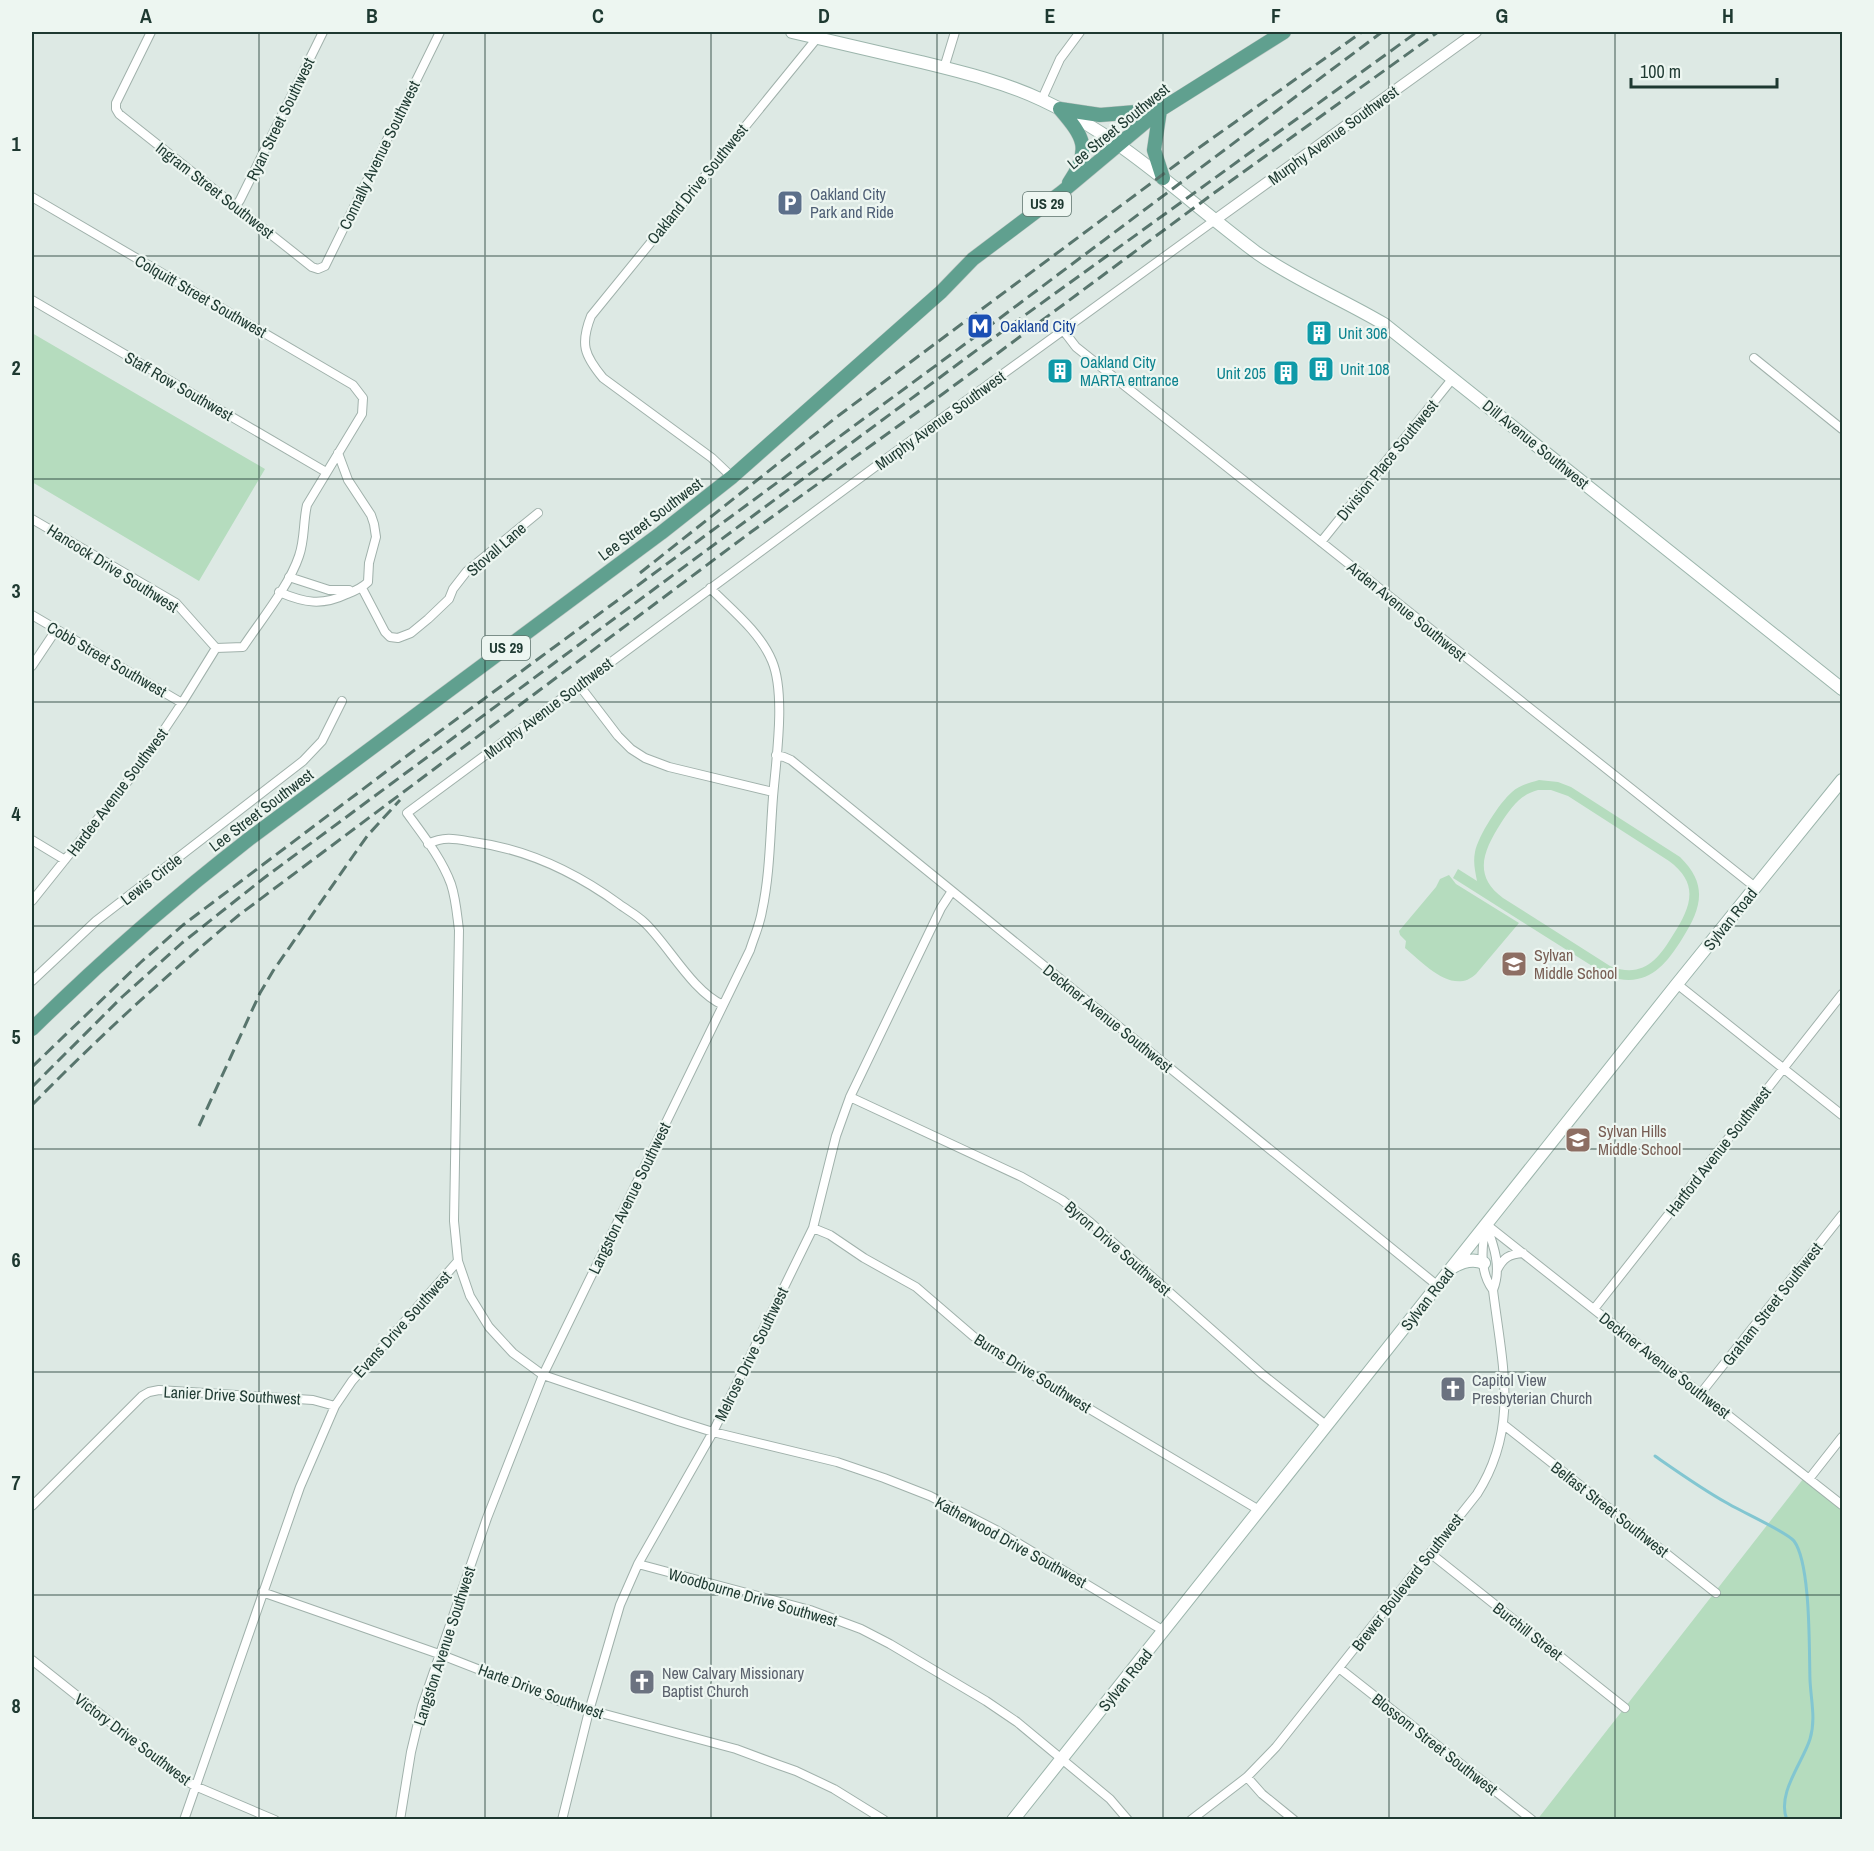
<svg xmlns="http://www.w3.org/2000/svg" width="1874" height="1851" viewBox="0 0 1874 1851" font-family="'Archivo Narrow',sans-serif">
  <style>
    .green { fill: #b5dcbe; fill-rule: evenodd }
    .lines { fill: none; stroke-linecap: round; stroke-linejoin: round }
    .stream { stroke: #82c6d1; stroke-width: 3 }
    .minor-casing { stroke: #a0b1ab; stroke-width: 10 }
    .tertiary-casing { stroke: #a0b1ab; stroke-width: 12 }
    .secondary-casing { stroke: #9cb5ac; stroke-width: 14 }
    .primary-casing { stroke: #bcc4c1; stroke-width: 15 }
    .minor { stroke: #fff; stroke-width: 8 }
    .tertiary { stroke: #fff; stroke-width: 10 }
    .secondary { stroke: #fff; stroke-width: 12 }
    .primary { stroke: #60a08f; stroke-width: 14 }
    .rail { stroke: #58756d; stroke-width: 3; stroke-dasharray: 12 6; stroke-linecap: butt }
    .grid { fill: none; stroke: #1e3931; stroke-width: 1.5; stroke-opacity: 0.55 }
    .labels { text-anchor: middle; stroke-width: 4.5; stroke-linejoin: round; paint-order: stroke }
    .shield { fill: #edf6f1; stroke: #5c726b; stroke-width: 1.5 }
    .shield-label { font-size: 15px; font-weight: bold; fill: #1e3931 }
    .street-label { font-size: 16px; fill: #1e3931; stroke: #edf6f1 }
    .service-label { font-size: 16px; fill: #4e5e75; stroke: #edf6f1; text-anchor: start }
    .transit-label { font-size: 16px; fill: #164399; stroke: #edf6f1; text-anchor: start }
    .culture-label { font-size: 16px; fill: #0d838f; stroke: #edf6f1; text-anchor: start }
    .education-label { font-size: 16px; fill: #785e54; stroke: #edf6f1; text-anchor: start }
    .worship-label { font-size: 16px; fill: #5b616d; stroke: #edf6f1; text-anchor: start }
    .neatline { fill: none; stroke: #1e3931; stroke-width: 2 }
    .grid-label { font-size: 20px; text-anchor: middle; font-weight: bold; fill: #1e3931 }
  </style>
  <rect width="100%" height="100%" fill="#dde9e4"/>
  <path class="green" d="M32 333 265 469 199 581 32 482Z
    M1539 780 1558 782 1571 787 1680 857C1709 885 1701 909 1682 939 1664 968 1645 989 1608 976L1453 878 1458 869 1477 881C1475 871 1473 862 1475 852 1478 836 1500 802 1512 792 1520 785 1529 783 1539 780ZM1538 790H1551L1568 796 1669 861C1700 884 1691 907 1673 935 1658 960 1642 979 1610 966L1503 898C1472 875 1484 850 1501 823 1511 808 1519 795 1538 790Z
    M1449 875 1456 884 1519 923 1476 974C1453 996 1423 963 1405 948L1406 941 1400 935 1399 931 1436 887 1440 879Z
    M1807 1474 1842 1503V1819L1537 1820Z"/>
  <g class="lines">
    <path class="stream" d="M1655 1456C1678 1472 1702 1489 1727 1503 1740 1511 1787 1532 1794 1541 1811 1564 1809 1650 1810 1680 1811 1701 1816 1719 1810 1739 1803 1762 1776 1794 1787 1820"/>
    <g class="minor-casing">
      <path id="minor" d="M151 32 116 103V109L119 114 312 267 318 269 325 266 440 32
        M944 68 955 32
        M1042 99 1060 59 1080 32
        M32 197 353 385 363 398 362 414 307 505C303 522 305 539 299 556 289 586 261 620 243 647L216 648
        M235 207 240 200 323 32
        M32 300 326 472
        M1063 330 1076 347 1755 887
        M1754 358 1842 429
        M732 477 712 458 603 378C584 355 580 344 591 316L822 32
        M32 519 176 603 216 648
        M1321 542 1453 378
        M289 577 329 590H349
        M362 588 385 632 390 637 398 638 411 633 428 619 449 599 453 589 467 571 538 513
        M279 592C305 603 322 606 347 594 355 591 362 588 368 582L369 563 376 537 374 524 371 515 348 480 338 453
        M32 615 182 703
        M32 666 56 630
        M579 685 618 736 631 749 645 758 669 767 773 792
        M776 755 784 757 791 760 1438 1286
        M32 840 65 860
        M428 844C444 836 456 839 473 842 527 849 575 872 619 904 627 910 637 915 645 923 669 946 692 991 723 1005
        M32 901 140 766 182 703 216 648
        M32 981 96 921 303 761 322 741 342 701
        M1677 984 1842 1115
        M850 1097 1022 1177 1062 1200 1091 1223 1262 1374 1327 1426
        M1487 1225 1842 1505
        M813 1228 830 1235 864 1258 916 1287 973 1336 1009 1361 1259 1510
        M1486 1228C1481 1248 1480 1273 1493 1290
        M458 1261 470 1296 489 1327 513 1353 543 1375 678 1421 713 1432 837 1462 884 1478 930 1496 998 1531 1164 1631
        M1497 1270C1503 1258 1509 1254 1523 1253
        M1594 1309 1842 994
        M1701 1393 1842 1215
        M1504 1425 1716 1593
        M1809 1479 1842 1437
        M32 1506 142 1396 149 1392 159 1390 313 1400 335 1406
        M1430 1553 1625 1708
        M638 1564 810 1610 861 1629 890 1644 986 1701 1017 1722 1110 1799 1128 1820
        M262 1592 439 1654 567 1704 736 1749 779 1765 796 1771 834 1789 884 1820
        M32 1660 178 1776 195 1786 275 1820
        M1339 1668 1532 1820
        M1247 1777 1262 1794 1294 1820
        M184 1820 300 1487 335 1406 352 1381 458 1261 454 1221 459 930C457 915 456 899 451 884 442 859 423 835 407 813L883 461 1215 220
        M400 1820 411 1752 422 1706 487 1518 543 1375 750 950C754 937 760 924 762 911 770 874 770 835 773 797 776 760 786 694 772 661 760 632 732 610 710 588
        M562 1820 589 1711 620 1605 638 1564 713 1432 813 1228 836 1136 850 1097 941 908 952 891
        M1191 1820 1247 1777 1276 1747 1477 1494C1520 1427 1502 1364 1493 1290 1502 1268 1494 1246 1486 1224"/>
    </g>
    <g class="tertiary-casing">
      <path id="tertiary" d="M1215 220 1476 32"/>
    </g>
    <g class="secondary-casing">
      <path id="secondary" d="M792 32C835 42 878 52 921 62 962 72 1004 82 1042 100 1123 137 1187 201 1257 253 1297 281 1342 299 1384 324L1842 689
        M1453 1267C1463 1261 1473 1258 1484 1263
        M1013 1820 1677 984 1842 780"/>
    </g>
    <g class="primary-casing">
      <path id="primary" d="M1060 109 1100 115 1160 110
        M1060 109C1084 137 1092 149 1069 183
        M1160 110 1154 150 1163 178
        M32 1029C101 961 173 898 249 839L661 533 732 477 941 292 973 259 1062 192 1160 110 1284 32"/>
    </g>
    <use href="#minor" class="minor"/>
    <use href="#tertiary" class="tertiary"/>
    <use href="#secondary" class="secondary"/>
    <use href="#primary" class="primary"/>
    <path class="rail" d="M640 573 838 416 1193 152 1362 32
      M32 1067 140 963 183 925 416 749 984 330 1382 32
      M32 1087 122 997 182 943 264 878 985 344 1417 32
      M32 1105C98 1038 166 975 239 915L751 532 944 393 1214 193 1438 32
      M199 1126 260 993 273 971 353 856 368 835 400 800"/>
  </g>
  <path class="grid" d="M259 32V1820M485 32V1820M711 32V1820M937 32V1820M1163 32V1820M1389 32V1820M1615 32V1820M32 256H1842M32 479H1842M32 702H1842M32 926H1842M32 1149H1842M32 1372H1842M32 1595H1842"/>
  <defs>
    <g id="parking-square" transform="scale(1.35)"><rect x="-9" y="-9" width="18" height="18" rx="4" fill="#5c6f8a" stroke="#edf6f1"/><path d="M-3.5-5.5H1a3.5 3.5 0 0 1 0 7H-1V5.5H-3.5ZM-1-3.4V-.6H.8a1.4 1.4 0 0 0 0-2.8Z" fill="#fff"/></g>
    <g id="metro-square" transform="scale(1.35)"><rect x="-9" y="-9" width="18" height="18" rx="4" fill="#1a4fb4" stroke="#edf6f1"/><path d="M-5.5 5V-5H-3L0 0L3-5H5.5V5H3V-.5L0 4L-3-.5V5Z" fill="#fff"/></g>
    <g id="building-square" transform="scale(1.35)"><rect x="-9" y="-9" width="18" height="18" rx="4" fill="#0f9aa8" stroke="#edf6f1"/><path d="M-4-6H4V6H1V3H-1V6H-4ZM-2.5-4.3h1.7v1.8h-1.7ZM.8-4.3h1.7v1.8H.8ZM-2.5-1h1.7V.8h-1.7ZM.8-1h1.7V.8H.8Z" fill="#fff"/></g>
    <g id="school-square" transform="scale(1.35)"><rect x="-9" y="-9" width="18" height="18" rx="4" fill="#8d6e63" stroke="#edf6f1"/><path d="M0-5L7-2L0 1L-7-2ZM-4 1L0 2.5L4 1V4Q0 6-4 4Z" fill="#fff"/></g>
    <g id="church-square" transform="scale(1.35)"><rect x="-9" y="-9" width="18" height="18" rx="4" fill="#6b7280" stroke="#edf6f1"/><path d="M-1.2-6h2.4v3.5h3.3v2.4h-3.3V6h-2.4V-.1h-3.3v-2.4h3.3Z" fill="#fff"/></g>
  </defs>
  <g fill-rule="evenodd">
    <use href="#parking-square" x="790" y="203"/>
    <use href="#metro-square" x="980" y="326"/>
    <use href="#building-square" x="1319" y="333"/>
    <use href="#building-square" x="1321" y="369"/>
    <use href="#building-square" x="1060" y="371"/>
    <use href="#building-square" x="1286" y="373"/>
    <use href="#school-square" x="1514" y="964"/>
    <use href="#school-square" x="1578" y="1140"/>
    <use href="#church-square" x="1453" y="1389"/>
    <use href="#church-square" x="642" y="1682"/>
  </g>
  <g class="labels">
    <g class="shield">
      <rect x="1023" y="192" width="48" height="24" rx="4.5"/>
      <rect x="482" y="636" width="48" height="24" rx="4.5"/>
    </g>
    <g class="shield-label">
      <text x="1047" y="209">US 29</text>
      <text x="506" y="653">US 29</text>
    </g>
    <g class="street-label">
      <text transform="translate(280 119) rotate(-64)" y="6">Ryan Street Southwest</text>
      <text transform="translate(1118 126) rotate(-39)" y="6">Lee Street Southwest</text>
      <text transform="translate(1333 135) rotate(-36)" y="6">Murphy Avenue Southwest</text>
      <text transform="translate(379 155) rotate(-64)" y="6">Connally Avenue Southwest</text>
      <text transform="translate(697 184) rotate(-51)" y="6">Oakland Drive Southwest</text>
      <text transform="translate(215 190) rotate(38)" y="6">Ingram Street Southwest</text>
      <text transform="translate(201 296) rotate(30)" y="6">Colquitt Street Southwest</text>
      <text transform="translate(179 386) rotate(30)" y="6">Staff Row Southwest</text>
      <text transform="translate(940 420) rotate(-36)" y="6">Murphy Avenue Southwest</text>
      <text transform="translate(1536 444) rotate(39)" y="6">Dill Avenue Southwest</text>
      <text transform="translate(1387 460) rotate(-51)" y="6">Division Place Southwest</text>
      <text transform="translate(650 519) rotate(-37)" y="6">Lee Street Southwest</text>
      <text transform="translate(496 549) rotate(-41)" y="6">Stovall Lane</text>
      <text transform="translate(113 568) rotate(32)" y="6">Hancock Drive Southwest</text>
      <text transform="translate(1407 611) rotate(39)" y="6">Arden Avenue Southwest</text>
      <text transform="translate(107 659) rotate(30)" y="6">Cobb Street Southwest</text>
      <text transform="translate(548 708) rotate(-37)" y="6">Murphy Avenue Southwest</text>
      <text transform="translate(117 792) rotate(-53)" y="6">Hardee Avenue Southwest</text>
      <text transform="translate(261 810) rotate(-37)" y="6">Lee Street Southwest</text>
      <text transform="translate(151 879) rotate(-38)" y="6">Lewis Circle</text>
      <text transform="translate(1730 919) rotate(-51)" y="6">Sylvan Road</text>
      <text transform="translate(1108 1018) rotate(39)" y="6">Deckner Avenue Southwest</text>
      <text transform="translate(1718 1151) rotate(-52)" y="6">Hartford Avenue Southwest</text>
      <text transform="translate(629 1198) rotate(-64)" y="6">Langston Avenue Southwest</text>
      <text transform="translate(1118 1248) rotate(41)" y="6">Byron Drive Southwest</text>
      <text transform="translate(1427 1299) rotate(-52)" y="6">Sylvan Road</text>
      <text transform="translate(1772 1304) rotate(-52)" y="6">Graham Street Southwest</text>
      <text transform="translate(402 1324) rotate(-48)" y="6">Evans Drive Southwest</text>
      <text transform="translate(751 1354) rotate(-64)" y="6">Melrose Drive Southwest</text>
      <text transform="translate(1665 1365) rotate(38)" y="6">Deckner Avenue Southwest</text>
      <text transform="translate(1033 1373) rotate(32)" y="6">Burns Drive Southwest</text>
      <text transform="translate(232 1395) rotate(3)" y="6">Lanier Drive Southwest</text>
      <text transform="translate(1610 1509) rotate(38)" y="6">Belfast Street Southwest</text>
      <text transform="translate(1011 1542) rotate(29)" y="6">Katherwood Drive Southwest</text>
      <text transform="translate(1407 1582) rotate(-52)" y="6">Brewer Boulevard Southwest</text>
      <text transform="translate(753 1597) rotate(16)" y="6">Woodbourne Drive Southwest</text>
      <text transform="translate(1528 1631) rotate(38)" y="6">Burchill Street</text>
      <text transform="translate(444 1646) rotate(-72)" y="6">Langston Avenue Southwest</text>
      <text transform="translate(1125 1680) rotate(-51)" y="6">Sylvan Road</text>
      <text transform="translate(541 1691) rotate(20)" y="6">Harte Drive Southwest</text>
      <text transform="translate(133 1739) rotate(37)" y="6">Victory Drive Southwest</text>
      <text transform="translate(1435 1744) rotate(38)" y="6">Blossom Street Southwest</text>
    </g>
    <g class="service-label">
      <text x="810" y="200">Oakland City<tspan x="810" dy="18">Park and Ride</tspan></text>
    </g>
    <g class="transit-label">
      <text x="1000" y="332">Oakland City</text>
    </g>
    <g class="culture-label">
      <text x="1338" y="339">Unit 306</text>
      <text x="1080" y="368">Oakland City<tspan x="1080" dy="18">MARTA entrance</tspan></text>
      <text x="1340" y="375">Unit 108</text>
      <text x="1266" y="379" text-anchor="end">Unit 205</text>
    </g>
    <g class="education-label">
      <text x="1534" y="961">Sylvan<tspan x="1534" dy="18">Middle School</tspan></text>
      <text x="1598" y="1137">Sylvan Hills<tspan x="1598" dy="18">Middle School</tspan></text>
    </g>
    <g class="worship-label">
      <text x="1472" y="1386">Capitol View<tspan x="1472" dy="18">Presbyterian Church</tspan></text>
      <text x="662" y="1679">New Calvary Missionary<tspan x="662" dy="18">Baptist Church</tspan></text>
    </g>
  </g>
  <rect width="1874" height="1851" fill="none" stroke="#edf6f1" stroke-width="66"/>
  <path d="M1631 78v9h146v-9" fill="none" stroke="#1e3931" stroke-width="3"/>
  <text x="1640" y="78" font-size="18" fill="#1e3931" stroke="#edf6f1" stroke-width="4.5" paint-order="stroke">100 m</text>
  <rect x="33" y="33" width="1808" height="1785" class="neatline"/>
  <g class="grid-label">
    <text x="146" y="23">A</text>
    <text x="372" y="23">B</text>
    <text x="598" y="23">C</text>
    <text x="824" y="23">D</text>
    <text x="1050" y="23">E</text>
    <text x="1276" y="23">F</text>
    <text x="1502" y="23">G</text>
    <text x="1728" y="23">H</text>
    <text x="16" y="151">1</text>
    <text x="16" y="375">2</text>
    <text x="16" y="598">3</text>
    <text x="16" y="821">4</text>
    <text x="16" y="1044">5</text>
    <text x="16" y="1267">6</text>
    <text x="16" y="1490">7</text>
    <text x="16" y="1713">8</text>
  </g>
</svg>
